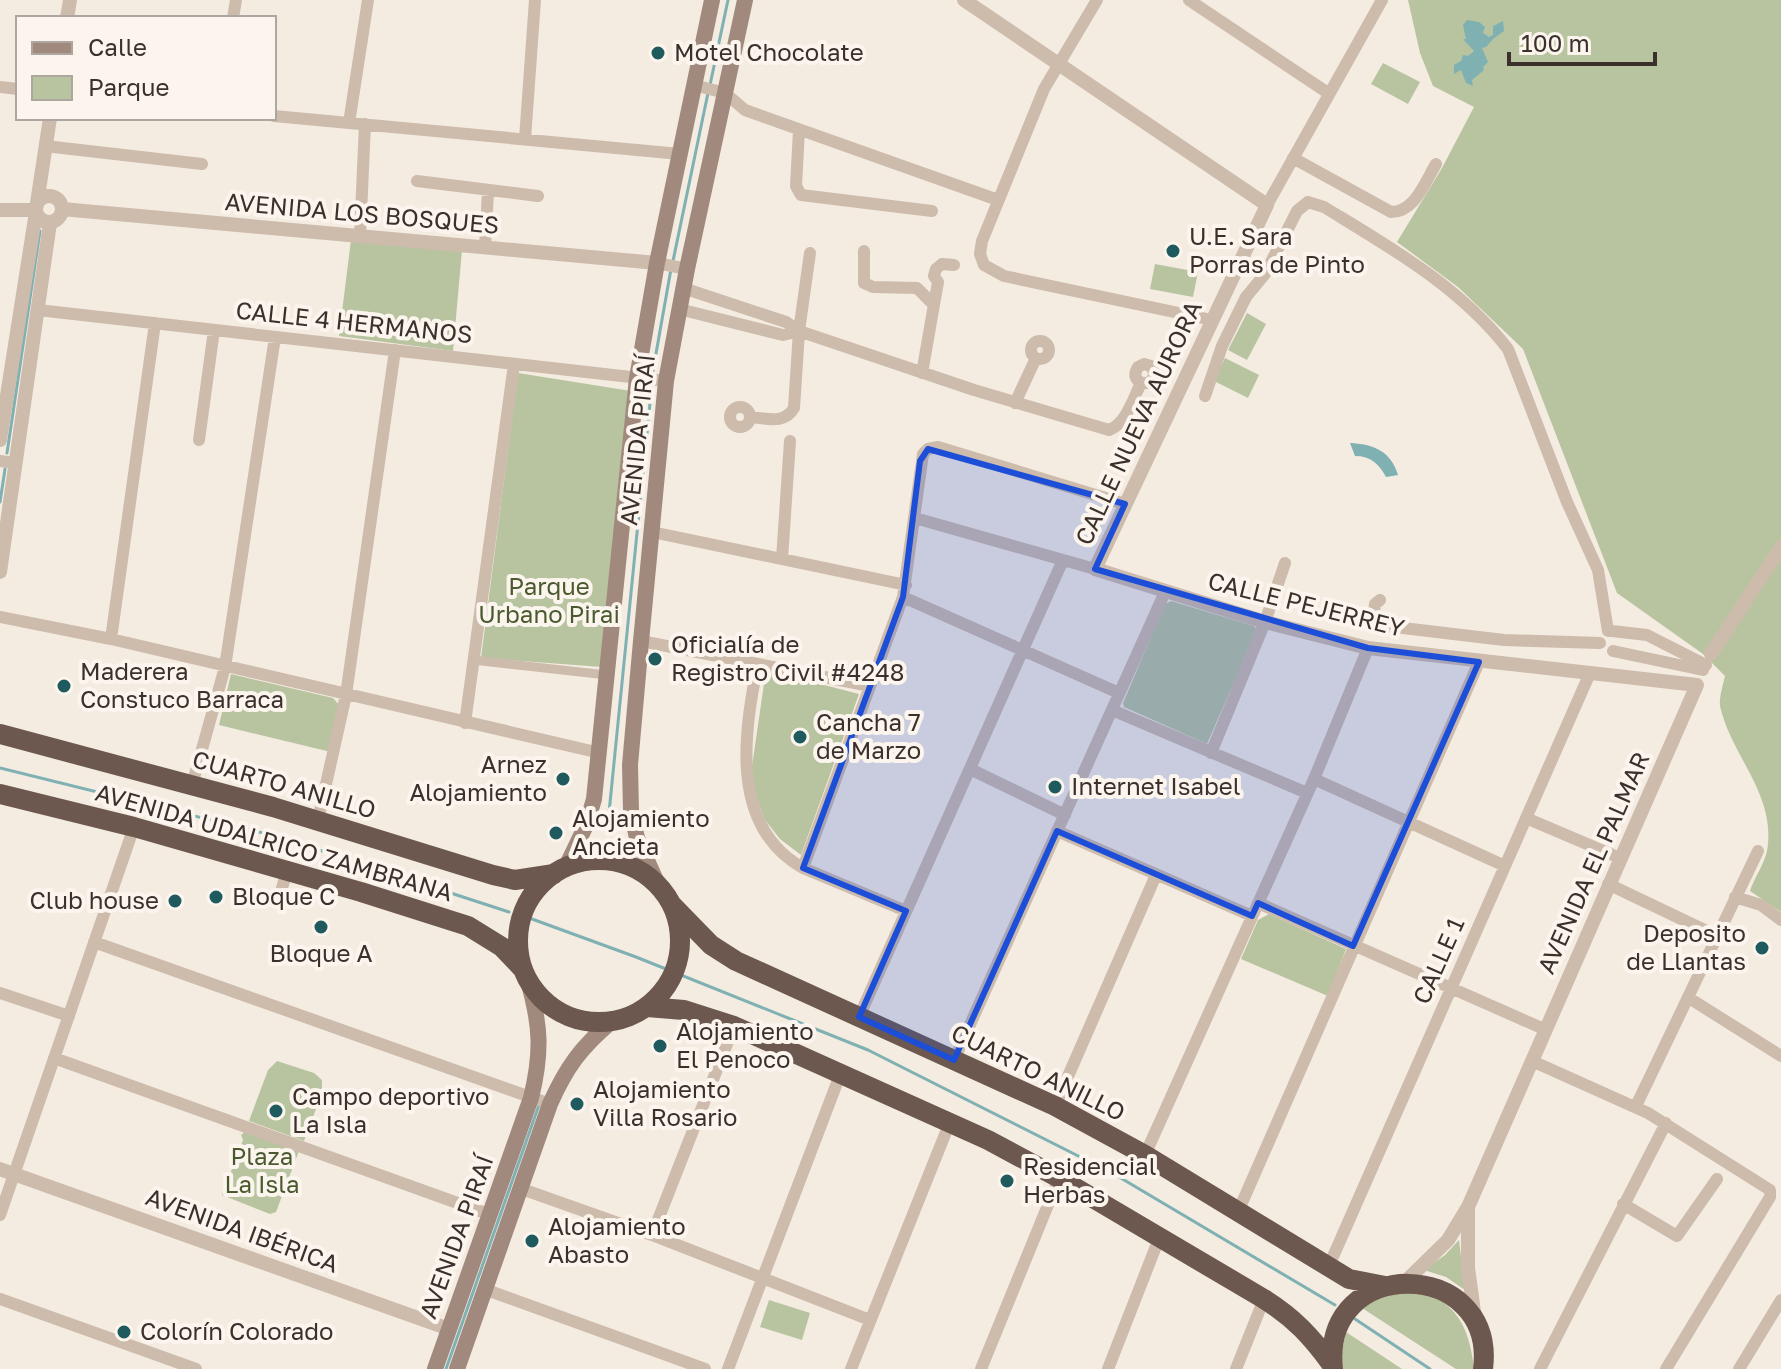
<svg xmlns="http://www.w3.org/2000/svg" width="1781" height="1369" viewBox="0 0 1781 1369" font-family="'Golos Text',sans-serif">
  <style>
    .green { fill: #b8c4a0 }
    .water { fill: #7fb0b2 }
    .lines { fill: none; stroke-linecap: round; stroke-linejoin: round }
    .stream { stroke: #7fb0b2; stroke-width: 3 }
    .pedestrian { stroke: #cdbbac; stroke-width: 9 }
    .minor { stroke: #cdbbac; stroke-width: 12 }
    .tertiary { stroke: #cdbbac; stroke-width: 14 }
    .secondary { stroke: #a18a7d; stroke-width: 16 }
    .trunk { stroke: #6c584f; stroke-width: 20 }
    .marked { fill: #1d4ed8; fill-opacity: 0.2; stroke: #1d4ed8; stroke-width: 6; stroke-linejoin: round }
    .poi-dot { fill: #1f5a5e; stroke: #fbf5ee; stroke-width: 3 }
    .labels { text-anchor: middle; stroke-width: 8; stroke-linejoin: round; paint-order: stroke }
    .poi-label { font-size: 24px; fill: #3b302b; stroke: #fbf5ee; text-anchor: start }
    .street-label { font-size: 24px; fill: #3b302b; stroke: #fbf5ee }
    .park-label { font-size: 24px; fill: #4a5a2e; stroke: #fbf5ee }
  </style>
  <rect width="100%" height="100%" fill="#f4ebe1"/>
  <path class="green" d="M1408 0H1781V912L1750 891C1754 878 1764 865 1767 851 1777 795 1731 756 1720 706 1719 697 1723 685 1725 676L1703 654 1617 593 1523 349 1458 287 1397 242 1442 168 1474 107 1433 86 1420 53Z
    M1383 63 1420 82 1408 104 1371 84Z
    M351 240 462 250 453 351 339 336Z
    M1155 264 1198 272 1193 297 1150 289Z
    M1247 313 1266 324 1247 360 1228 350Z
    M1225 358 1259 375 1248 398 1214 381Z
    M518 373 631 391 602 667 481 658Z
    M1171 601 1254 626 1257 629 1207 744 1124 707 1123 703 1165 604Z
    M766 670 859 694 801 855 780 839 765 820 750 780Z
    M231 674 333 698 340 706 331 752 219 725Z
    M1269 914 1346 949 1328 996 1241 959 1258 920Z
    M277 1061 314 1073 322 1080V1093L304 1141 249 1121 268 1070Z
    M247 1130 299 1151 276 1212 270 1214 222 1195 243 1140 241 1135Z
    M1459 1240 1465 1290 1446 1277 1424 1270 1445 1255Z
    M1386 1292C1400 1293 1419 1291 1431 1296 1462 1308 1471 1339 1474 1369H1456L1362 1308Z
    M769 1300 810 1313 802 1340 760 1327Z
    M1346 1332 1402 1369H1343L1341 1354Z"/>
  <path class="water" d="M1467 20 1479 22 1485 27 1483 33 1489 37 1493 35V26L1503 21 1504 31 1493 39 1486 47 1482 48 1488 62 1483 67 1484 70 1472 80 1473 86 1466 83 1461 70 1454 74V65L1461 61 1463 55 1468 56 1474 51 1463 39H1466L1463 25Z
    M1350 443C1373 444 1391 451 1398 475L1386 477C1379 464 1371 456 1355 456Z"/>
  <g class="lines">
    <path class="stream" d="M710 85 728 0
      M673 261 708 93
      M652 376 671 269
      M7 453 40 231
      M0 502 5 469
      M0 768 279 837 509 912
      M607 833 652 383
      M532 919 636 957 868 1050 1114 1174 1335 1305
      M1355 1319 1430 1369
      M446 1369 539 1105"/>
    <path class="pedestrian" d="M473 660 607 675"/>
    <path class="minor" d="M1097 0 1044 89 982 241 980 254 984 265 1004 276 1212 320
      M1189 0 1328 93
      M233 18 236 0
      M694 85 725 93 745 110 998 200
      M0 87 18 89
      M274 116 680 154
      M349 123 368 0
      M799 130 796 186 801 195 932 211
      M525 139 535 0
      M45 146 202 164
      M1293 158 1391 212C1415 212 1425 182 1436 164
      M417 181 538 196
      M1267 205 1382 0
      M360 236 365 124
      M485 248 488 191
      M864 251V283L873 287 917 288 934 305
      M657 263 687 269
      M683 288 786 322 799 331 974 390 1109 430C1126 424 1133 399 1141 383H1148L1153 379 1154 372 1151 366 1144 364 1138 367C1134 374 1134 378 1141 383
      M679 309 783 335 799 331
      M38 310 666 381
      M1031 350a9 9 0 1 1 18 0a9 9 0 1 1-18 0Z
      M922 373 938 282 934 276 936 269 942 264 954 265
      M1205 396 1222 346 1246 297 1265 274 1297 211 1308 202 1324 207C1391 248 1459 286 1508 349L1567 502 1598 570 1608 631
      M1015 403 1036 358
      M730 417a10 10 0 1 1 20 0a10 10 0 1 1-20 0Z
      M750 417C766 418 784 425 794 408L799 331 810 253
      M199 440 214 330
      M0 461 15 463
      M915 518 1095 569
      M652 532 906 585
      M782 559 790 441
      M903 597 1119 693
      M1380 600 1375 604 1373 620 1386 626 1504 640 1600 643
      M0 617 111 639 600 753
      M1612 631 1647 635 1706 665
      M111 639 155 323
      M641 641 870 686
      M1613 651 1703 670
      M758 664C743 733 730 827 803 868L906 911
      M1112 710 1307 793
      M465 723 514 364
      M1211 753 1265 622 1285 563
      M970 769 1065 815
      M1314 779 1505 866
      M192 785 225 667 275 337
      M1526 818 1620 858
      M318 820 346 695 395 350
      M1057 831 1252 916
      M803 868 903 597 923 454 928 449 938 447 1125 504
      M1608 884 1717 936
      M282 888 287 871
      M1735 897 1761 905 1781 920
      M1258 903 1544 1029
      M94 942 550 1104
      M0 993 69 1016
      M1689 998 1781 1056
      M859 1017 1063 560
      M54 1058 491 1215
      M954 1060 1165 592
      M1532 1061 1648 1113 1770 1190V1197L1666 1369
      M1055 1106 1156 875
      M1636 1106 1758 851
      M1145 1155 1314 779 1368 648
      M519 1188 652 1235 870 1320
      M1623 1204 1677 1236 1717 1179
      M1238 1212 1479 662
      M0 1215 134 827
      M652 1235 734 1026
      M1328 1268 1590 673
      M484 1289 705 1369
      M0 1299 196 1369
      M728 1369 840 1075
      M851 1369 950 1122
      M981 1369 1059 1178
      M1108 1369 1160 1236
      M1236 1369 1264 1299
      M1540 1369 1666 1123
      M1739 1369 1781 1300"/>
    <path class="tertiary" d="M964 0 1267 205 1095 569 1265 622 1368 648 1697 685 1468 1207 1448 1240 1405 1282
      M67 18 70 0
      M36 209a13 13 0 1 1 26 0a13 13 0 1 1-26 0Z
      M37 203 50 118
      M62 209 657 263
      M0 210H35
      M0 440 36 212
      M0 572 50 223
      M1711 654 1781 547
      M0 1169 449 1329
      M1468 1208V1268L1475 1319"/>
    <path class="secondary" d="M566 867 587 823 594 799 637 378 657 263 712 0
      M659 887 637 838 631 811 630 765 641 641 666 381 687 269 745 0
      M435 1369 531 1098C542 1053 541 1026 528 981
      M457 1369 550 1104C566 1068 581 1047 611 1022"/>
    <path class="trunk" d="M0 734 273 807 493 875 515 880 554 874
      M0 794 134 827 361 892 468 926 502 947 521 967
      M518 941a81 81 0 1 1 162 0a81 81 0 1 1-162 0Z
      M672 905 711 945 736 961 1055 1106 1145 1155 1349 1279 1385 1286
      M647 1007 684 1010 734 1026 988 1140 1059 1178 1264 1299C1294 1318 1311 1336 1332 1365
      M1333 1369C1320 1254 1497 1257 1483 1369"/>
  </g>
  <path class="marked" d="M928 449 1125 504 1095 569 1368 648 1479 662 1353 946 1258 903 1252 916 1057 831 954 1060 859 1017 906 911 803 868 903 597 920 461Z"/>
  <g class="poi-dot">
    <circle cx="658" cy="53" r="8"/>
    <circle cx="1173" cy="251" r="8"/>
    <circle cx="655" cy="659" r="8"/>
    <circle cx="64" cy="686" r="8"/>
    <circle cx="800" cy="737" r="8"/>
    <circle cx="563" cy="779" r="8"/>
    <circle cx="1055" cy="787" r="8"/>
    <circle cx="556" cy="833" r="8"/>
    <circle cx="216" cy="897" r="8"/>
    <circle cx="175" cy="901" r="8"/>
    <circle cx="321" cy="927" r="8"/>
    <circle cx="1762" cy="948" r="8"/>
    <circle cx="660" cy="1046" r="8"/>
    <circle cx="577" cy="1104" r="8"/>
    <circle cx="276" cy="1111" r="8"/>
    <circle cx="1007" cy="1181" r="8"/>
    <circle cx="532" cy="1241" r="8"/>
    <circle cx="124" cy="1332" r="8"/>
  </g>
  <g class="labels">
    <g class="poi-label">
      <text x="674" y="61">Motel Chocolate</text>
      <text x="1189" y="245">U.E. Sara<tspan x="1189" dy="28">Porras de Pinto</tspan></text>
      <text x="671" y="653">Oficialía de<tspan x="671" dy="28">Registro Civil #4248</tspan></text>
      <text x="80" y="680">Maderera<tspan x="80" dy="28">Constuco Barraca</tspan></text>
      <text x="816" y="731">Cancha 7<tspan x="816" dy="28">de Marzo</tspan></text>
      <text x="547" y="773" text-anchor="end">Arnez<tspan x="547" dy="28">Alojamiento</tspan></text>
      <text x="1071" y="795">Internet Isabel</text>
      <text x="572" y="827">Alojamiento<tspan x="572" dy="28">Ancieta</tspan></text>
      <text x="232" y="905">Bloque C</text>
      <text x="159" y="909" text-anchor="end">Club house</text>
      <text x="1746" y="942" text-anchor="end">Deposito<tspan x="1746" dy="28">de Llantas</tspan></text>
      <text x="321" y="962" text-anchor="middle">Bloque A</text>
      <text x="676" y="1040">Alojamiento<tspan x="676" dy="28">El Penoco</tspan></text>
      <text x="593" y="1098">Alojamiento<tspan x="593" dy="28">Villa Rosario</tspan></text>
      <text x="292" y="1105">Campo deportivo<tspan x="292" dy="28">La Isla</tspan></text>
      <text x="1023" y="1175">Residencial<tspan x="1023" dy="28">Herbas</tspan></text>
      <text x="548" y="1235">Alojamiento<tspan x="548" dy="28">Abasto</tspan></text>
      <text x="140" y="1340">Colorín Colorado</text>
    </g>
    <g class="street-label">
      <text transform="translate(362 214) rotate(5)" y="8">AVENIDA LOS BOSQUES</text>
      <text transform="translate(354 323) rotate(6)" y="8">CALLE 4 HERMANOS</text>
      <text transform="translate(1139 423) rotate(-65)" y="8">CALLE NUEVA AURORA</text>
      <text transform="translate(638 440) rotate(-84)" y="8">AVENIDA PIRAÍ</text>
      <text transform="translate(1306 605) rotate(14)" y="8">CALLE PEJERREY</text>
      <text transform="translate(284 785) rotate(16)" y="8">CUARTO ANILLO</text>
      <text transform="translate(274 843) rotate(16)" y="8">AVENIDA UDALRICO ZAMBRANA</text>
      <text transform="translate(1594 863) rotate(-66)" y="8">AVENIDA EL PALMAR</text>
      <text transform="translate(1439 961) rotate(-66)" y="8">CALLE 1</text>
      <text transform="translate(1038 1073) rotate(26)" y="8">CUARTO ANILLO</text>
      <text transform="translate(242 1231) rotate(20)" y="8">AVENIDA IBÉRICA</text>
      <text transform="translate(457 1237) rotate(-70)" y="8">AVENIDA PIRAÍ</text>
    </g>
    <g class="park-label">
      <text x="549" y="595">Parque<tspan x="549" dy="28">Urbano Pirai</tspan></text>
      <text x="262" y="1165">Plaza<tspan x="262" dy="28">La Isla</tspan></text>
    </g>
  </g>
  <rect x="16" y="16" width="260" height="104" fill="#fbf5ee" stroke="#aea6a0" stroke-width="2"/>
  <rect x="32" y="42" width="40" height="12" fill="#a18a7d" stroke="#aea6a0" stroke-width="2"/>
  <text x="88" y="56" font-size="24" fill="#3b302b">Calle</text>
  <rect x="32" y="76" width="40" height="24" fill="#b8c4a0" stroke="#aea6a0" stroke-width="2"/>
  <text x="88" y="96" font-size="24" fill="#3b302b">Parque</text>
  <path d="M1509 52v12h146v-12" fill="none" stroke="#3b302b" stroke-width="4"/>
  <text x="1521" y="52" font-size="24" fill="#3b302b" stroke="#fbf5ee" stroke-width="6" paint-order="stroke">100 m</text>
</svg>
